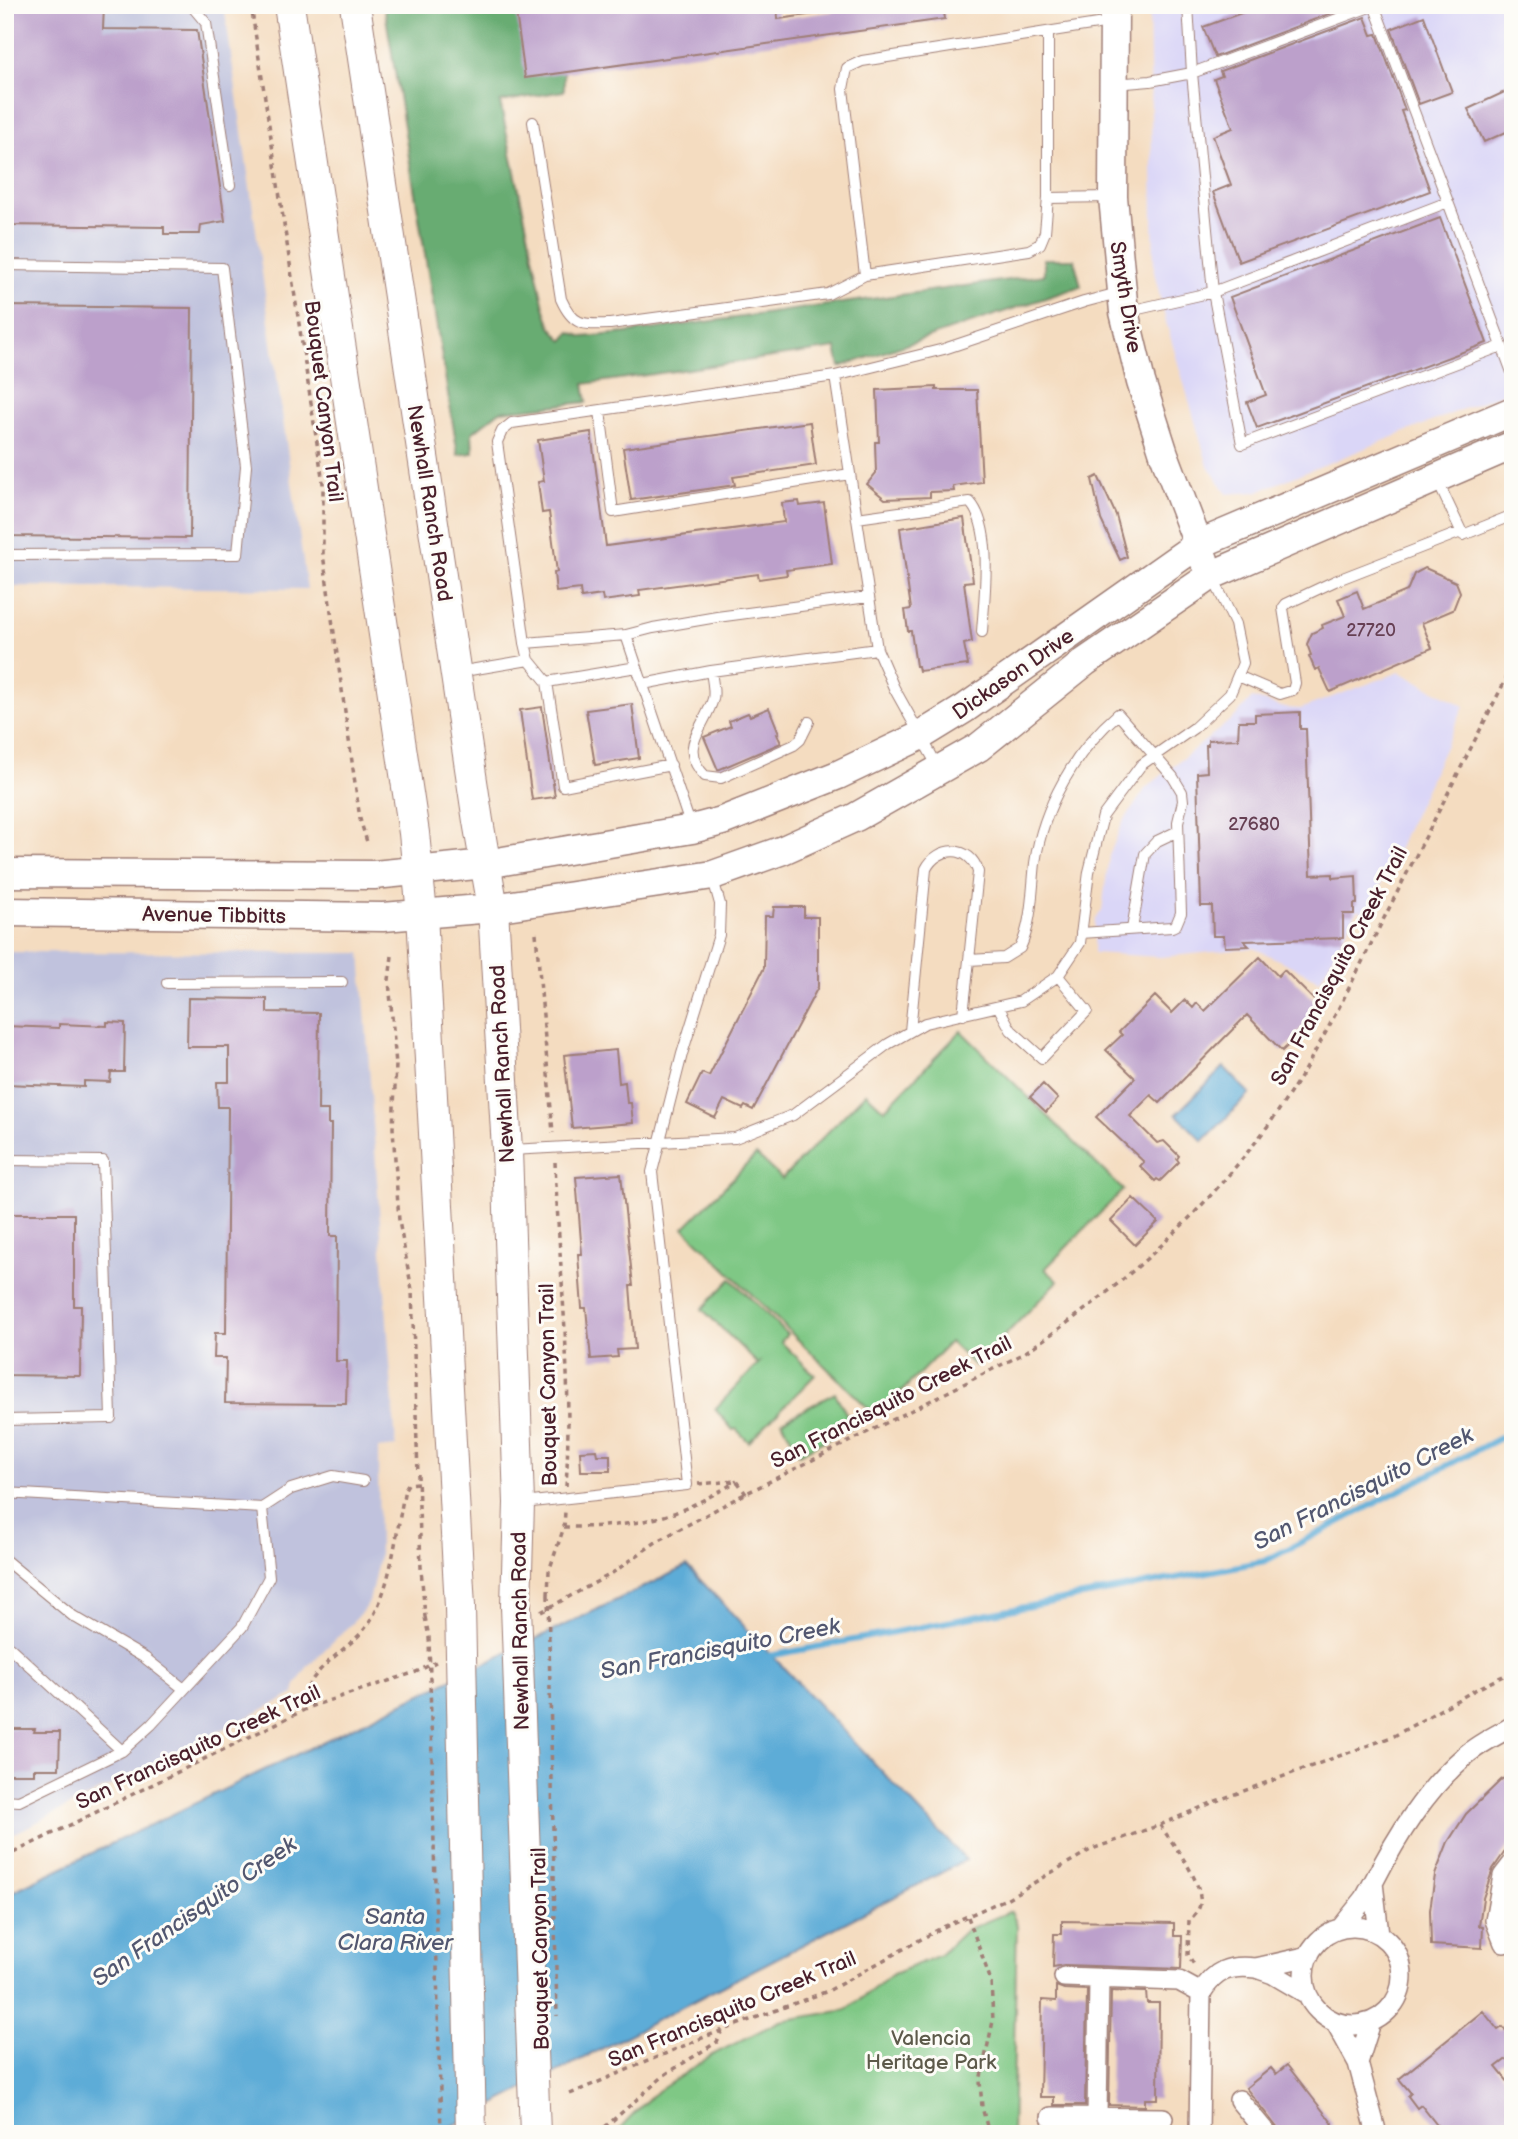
<svg xmlns="http://www.w3.org/2000/svg" width="1518" height="2139" viewBox="0 0 1518 2139" font-family="'Balsamiq Sans',sans-serif">
  <style>
    .built { fill: #dad6f7 }
    .industrial { fill: #c0c2dd }
    .green { fill: #7fc885; stroke: #647458; stroke-width: 2 }
    .forest { fill: #67ac72; stroke: #58664e; stroke-width: 2 }
    .water { fill: #5dacd7; stroke: #546681; stroke-width: 2 }
    .lines { fill: none; stroke-linecap: round; stroke-linejoin: round }
    .stream { stroke: #5dacd7; stroke-width: 6 }
    .building { fill: #bca0cb }
    .lane-casing { stroke: #9f7e76; stroke-width: 12 }
    .street-casing { stroke: #9f7e76; stroke-width: 22 }
    .secondary-casing { stroke: #9f7e76; stroke-width: 31 }
    .primary-casing { stroke: #9f7e76; stroke-width: 32 }
    .path { stroke: #9f7e76; stroke-width: 3.5; stroke-dasharray: 5 5; stroke-linecap: butt }
    .lane { stroke: #fff; stroke-width: 10 }
    .street { stroke: #fff; stroke-width: 19 }
    .secondary { stroke: #fff; stroke-width: 28 }
    .primary { stroke: #fff; stroke-width: 30 }
    .primary-bridge-casing { stroke: #9f7e76; stroke-width: 32; stroke-linecap: butt }
    .path-bridge { stroke: #9f7e76; stroke-width: 3.5; stroke-dasharray: 5 5; stroke-linecap: butt }
    .primary-bridge { stroke: #fff; stroke-width: 30 }
    .labels { text-anchor: middle; stroke-width: 6; stroke-linejoin: round; paint-order: stroke }
    .number-label { font-size: 18px; fill: #663f53 }
    .street-label { font-size: 21px; fill: #4a1f2b; stroke: #fdfcf7 }
    .park-label { font-size: 21px; fill: #5d5a4a; stroke: #fdfcf7 }
    .water-label { font-size: 23px; font-style: italic; fill: #525770; stroke: #fdfcf7 }
  </style>
  <rect width="100%" height="100%" fill="#fdfcf7"/>
  <filter id="ink" filterUnits="userSpaceOnUse"><feTurbulence type="fractalNoise" baseFrequency=".0143" numOctaves="2"/><feDisplacementMap in="SourceGraphic" scale="14" xChannelSelector="R" yChannelSelector="G"/><feConvolveMatrix kernelMatrix="1 2 1 2 8 2 1 2 1" color-interpolation-filters="sRGB"/></filter>
  <filter id="wash" filterUnits="userSpaceOnUse"><feTurbulence type="fractalNoise" baseFrequency=".00686" numOctaves="4" result="noise"/><feDisplacementMap in="SourceGraphic" scale="28" xChannelSelector="R" yChannelSelector="G"/><feGaussianBlur stdDeviation="1.57" result="paint"/><feColorMatrix in="noise" values="0 0 0 0 0 0 0 0 0 0 0 0 0 0 0 0 0 1.4 0 .05"/><feComposite in="paint" operator="in"/></filter>
  <g filter="url(#wash)">
    <rect width="100%" height="100%" fill="#f4dcc0"/>
    <path class="built" d="M1149 5H1513V389L1256 492 1227 494 1208 466 1166 322 1154 272Z
      M1400 672 1464 706 1367 915 1358 909 1320 980 1254 948 1161 957 1094 953 1095 919 1102 911 1109 856 1122 824 1146 788 1237 715 1252 698 1285 708 1300 709Z"/>
    <path class="industrial" d="M5 5H224L307 589 5 586Z
      M5 952 361 953 396 1447 378 1448 379 1556 369 1602 357 1618 308 1666 296 1685 294 1694 5 1838Z"/>
    <path class="green" d="M961 1031 1123 1190 1045 1269 1058 1281 975 1366 950 1342 877 1417 684 1228 756 1155 782 1179 866 1093 884 1110Z
      M731 1279 787 1334 781 1342 815 1375 749 1442 736 1429 733 1430 715 1409 761 1361 758 1364 702 1309Z
      M835 1393 853 1426 799 1454 782 1421Z
      M1011 1911 1017 1925 1012 2134H615L651 2096 712 2055 780 2021 846 2010 893 1974 940 1955 966 1930Z"/>
    <path class="forest" d="M384 5H516L564 72V91L500 102 544 307 551 327 563 341 570 332 583 337 626 333 1044 275V259H1074L1081 286 840 367 836 348 584 384 587 402 500 411 472 433 473 453 458 455Z"/>
    <path class="water" d="M1224 1067 1250 1094 1203 1141 1176 1114Z
      M687 1566 966 1860 437 2134H5V1895Z"/>
    <g class="lines">
      <path class="stream" d="M764 1657 1265 1561 1513 1431"/>
    </g>
    <g id="blocks">
      <path class="building" d="M5 5H104L103 29 197 30 225 221 201 225 200 234H164V227L5 225Z
        M515 5H538L539 11 567 8V5H777L778 19 880 5H943L945 19 525 78Z
        M1263 5H1353L1215 57 1203 27Z
        M1424 16 1452 92 1419 104 1391 29Z
        M1365 17 1372 35 1377 34 1405 110 1401 111 1430 191 1239 262 1213 192 1231 185 1213 136 1233 128 1214 79 1222 76 1220 71Z
        M1513 88V129L1484 142 1468 109Z
        M1440 218 1487 343 1257 428 1247 402 1266 395 1230 297Z
        M5 306 192 308 190 538 5 536Z
        M936 387V390H977L982 482 953 486 954 491 930 492V497L885 499 867 484 876 473 875 442H879L877 390Z
        M810 422 816 465 733 477 735 485 631 500 623 448Z
        M591 432 606 546 784 522 782 503 799 501 800 506 824 503 832 564 786 570 787 575 759 579 758 574 639 590 640 596 603 601 602 595 581 598 580 589 556 592 554 573 557 572 549 512 542 513 538 482 544 481 538 440Z
        M1098 476 1116 515 1127 557 1120 560 1101 520 1092 479Z
        M964 518 973 581 964 582 972 642 964 644 968 665 919 671 918 666H916L911 631H908L905 610 911 609 900 528Z
        M1425 568 1456 582 1460 592 1453 610 1422 623 1432 648 1330 692 1319 668 1315 670 1309 656 1311 655 1307 644 1312 633 1323 628 1322 625 1345 616 1338 599 1357 591 1364 609 1407 591 1414 574Z
        M632 704 639 758 595 765 586 710Z
        M542 707 555 797 532 800 520 710Z
        M769 708 779 733 777 734 781 743 718 770 704 737 731 726 729 721 748 713 750 716Z
        M1300 712V729H1306L1311 875 1333 874V878L1356 876 1357 904H1354V914H1343V938L1244 941 1249 946 1225 947 1224 936H1213L1212 906H1201L1197 773 1207 772 1206 745H1208V740L1238 739 1239 721H1255V714Z
        M774 907H804V917H818V987L753 1110 745 1106 743 1109 724 1100 715 1118 687 1104 702 1073 709 1076 764 968 765 916H773Z
        M1260 957 1278 976 1284 970 1322 1008 1295 1035 1297 1037 1282 1051 1247 1015 1160 1103 1151 1095 1130 1116 1157 1143 1164 1141 1179 1156 1177 1159 1179 1162 1160 1181 1157 1179 1155 1181 1140 1166 1144 1162 1096 1117 1135 1078 1106 1050 1122 1035 1119 1032 1155 996 1172 1013 1185 1000 1193 1008 1197 1003 1205 1011Z
        M188 998 267 999V1012L319 1013 318 1110H328V1124H331L330 1236H337L336 1361H347L346 1404 225 1403 226 1358H214L215 1333H226L228 1107H218L217 1082H229V1047H187Z
        M107 1022 125 1023 124 1072H111L110 1082 84 1081V1087L5 1084V1026L59 1028V1024L107 1026Z
        M616 1050 619 1083 625 1082 627 1103H631L633 1123 572 1128 564 1055Z
        M1043 1084 1058 1099 1046 1112 1030 1097Z
        M621 1174 633 1286H630L635 1349 617 1350 618 1357 591 1359 586 1308H582L578 1254H582L576 1177Z
        M1133 1198 1158 1222 1135 1245 1111 1221Z
        M5 1214H74V1306H81L80 1376 5 1375Z
        M596 1450 597 1455H610V1471H581L580 1451Z
        M5 1729H35L34 1732H60L59 1769H34V1774H5Z
        M1513 1772V1840L1493 1869 1483 1898 1479 1926 1483 1927 1482 1948 1431 1945 1430 1910 1435 1875 1448 1842 1466 1814 1501 1780Z
        M1062 1921 1174 1923V1936H1182L1181 1969 1064 1965 1053 1967 1054 1934H1062Z
        M1056 1986 1064 1989 1087 1990 1085 2105H1054V2097H1040L1042 2000 1056 2001Z
        M1111 1991 1146 1992 1147 2003H1159L1158 2099H1145V2106L1109 2105Z
        M1483 2011 1498 2030 1503 2027 1513 2040V2054L1496 2067 1513 2088V2134H1444L1421 2105 1417 2108 1408 2096 1411 2093 1399 2079Z
        M1287 2065 1333 2124 1321 2134H1282L1246 2088 1271 2068 1276 2074Z
        M1054 2129 1144 2130V2134H1053Z"/>
    </g>
  </g>
  <g filter="url(#ink)">
    <use href="#blocks" fill-opacity="0" stroke="#9f7e76" stroke-width="2"/>
    <g class="lines">
      <g class="lane-casing">
        <path id="lane" d="M191 5 206 23 230 185
          M1188 5 1192 73 1375 5
          M1374 5 1513 375
          M1115 84 1150 81 1192 73 1213 292 1125 312
          M533 122 561 299C573 326 583 325 610 324L828 294 865 275 1029 250 1040 244 1045 232 1048 198V32
          M1048 198 1110 197
          M1448 202 1213 292 1242 444 1502 346
          M5 265 222 268 246 466 238 554 5 555
          M865 275 843 89 847 68 862 61 1110 22
          M835 376 877 649 894 688 938 767
          M600 411 613 512 850 474
          M1437 480 1463 535 1513 515
          M857 518 970 502C994 529 984 598 982 632
          M626 635 691 827
          M525 643 626 635 653 628 717 617 868 597
          M637 667 547 682 563 786 671 765
          M711 671C712 680 715 691 713 699 704 729 677 747 705 776L721 778 794 745 800 740 809 722
          M458 672 529 660
          M1238 676 1280 694 1293 690 1295 683 1283 608 1286 604 1335 581 1461 532
          M547 682 529 660 525 643 497 442 502 431 512 423 835 376 944 349 1084 302 1118 293
          M643 684 711 671 877 649
          M1132 929 1145 854 1157 841 1178 831
          M167 983 342 982
          M999 1008 1011 1030 1042 1058 1087 1011 1058 976
          M963 1015 969 960 1004 958 1020 948C1032 924 1032 890 1035 863 1043 807 1075 751 1118 714L1173 777 1182 792 1183 801 1178 822 1181 913 1176 925 1172 927 1081 933
          M910 1031 926 869C938 845 971 845 978 872L969 960
          M511 1150 735 1138 793 1115 888 1044 925 1023 1021 1001 1058 976 1080 943 1089 872 1103 816 1141 765 1194 728 1230 694 1243 663 1235 624 1213 578
          M5 1160 103 1161 111 1418 5 1420
          M5 1493 262 1508 269 1577 242 1627 151 1725 122 1751 19 1801 5 1800
          M523 1503 687 1485 652 1172 682 1054 719 935 720 904 713 879
          M262 1508 291 1489 333 1476 363 1481
          M5 1560 73 1616 145 1658 184 1689
          M5 1643 122 1751"/>
      </g>
      <g class="street-casing">
        <path id="street" d="M1373 1883C1397 1836 1426 1789 1466 1755 1480 1743 1497 1735 1513 1726
          M1304 1976a49 49 0 1 1 98 0a49 49 0 1 1-98 0Z
          M1341 1928 1365 1898 1373 1883 1379 1934
          M1504 1943 1495 1920 1503 1876 1513 1863
          M1064 1977 1179 1981 1201 1993
          M1307 1994 1273 1974 1256 1968 1309 1956
          M1336 2023 1358 2063 1371 2022
          M1358 2063 1377 2134
          M1239 2100 1267 2134
          M1051 2117 1163 2118
          M1097 2117 1099 1978
          M1199 2134 1201 1993C1215 1970 1229 1965 1256 1968"/>
      </g>
      <g class="secondary-casing">
        <path id="secondary" d="M1114 5 1113 197 1124 312 1141 382 1164 454 1204 560
          M5 873 374 875 486 864 692 829 722 821 838 775 920 736 964 709 1197 545 1513 411
          M5 912 383 917 493 908 713 875 783 850 856 817 979 747 1085 662 1212 575 1513 445"/>
      </g>
      <g class="primary-casing">
        <path id="primary" d="M289 5 414 833 422 914 460 1607
          M355 5 478 821 493 908 507 1150 519 1503 516 1606"/>
      </g>
      <path class="path" d="M251 5 323 483V554L360 819 367 842
        M536 933 553 1133
        M392 956 389 980 396 1065 393 1128 399 1221 412 1290 421 1568 425 1617
        M555 1162C559 1270 573 1378 566 1486
        M698 1484 737 1481 746 1494
        M564 1527C594 1527 627 1526 657 1518 685 1511 712 1496 737 1481
        M548 1595 549 1571 564 1527 565 1511
        M541 1612 611 1574 656 1542 737 1498 1021 1355C1115 1292 1188 1229 1258 1139 1308 1074 1344 998 1381 924 1425 838 1469 752 1513 665
        M312 1706 306 1695C309 1671 346 1650 362 1632 391 1600 396 1531 405 1489L408 1484 419 1483
        M1160 1825C1172 1843 1198 1875 1200 1897 1202 1907 1196 1914 1189 1920L1188 1955 1195 1966
        M5 1857 312 1706 416 1672 436 1662
        M968 1917 991 1981 993 2021 980 2081 982 2107 989 2134
        M570 2094 707 2036 828 1991 943 1927 1006 1899 1092 1849 1160 1825 1216 1801 1394 1736 1475 1690 1513 1671
        M597 2134 666 2074 717 2042 722 2030"/>
      <use href="#lane" class="lane"/>
      <use href="#street" class="street"/>
      <use href="#secondary" class="secondary"/>
      <use href="#primary" class="primary"/>
      <g class="primary-bridge-casing">
        <path id="primary-bridge" d="M516 1606 535 2134
          M460 1607 471 2134"/>
      </g>
      <path class="path-bridge" d="M548 1595 557 2016
        M425 1617 429 1637 441 2134"/>
      <use href="#primary-bridge" class="primary-bridge"/>
    </g>
  </g>
  <g class="labels">
    <g class="number-label">
      <text x="1371" y="636">27720</text>
      <text x="1254" y="830">27680</text>
    </g>
    <g class="street-label">
      <text transform="translate(1126 297) rotate(81)" y="7">Smyth Drive</text>
      <text transform="translate(324 401) rotate(83)" y="7">Bouquet Canyon Trail</text>
      <text transform="translate(430 503) rotate(81)" y="7">Newhall Ranch Road</text>
      <text transform="translate(1013 674) rotate(-35)" y="7">Dickason Drive</text>
      <text transform="translate(214 915) rotate(1)" y="7">Avenue Tibbitts</text>
      <text transform="translate(1339 966) rotate(-62)" y="7">San Francisquito Creek Trail</text>
      <text transform="translate(502 1064) rotate(-93)" y="7">Newhall Ranch Road</text>
      <text transform="translate(548 1385) rotate(-91)" y="7">Bouquet Canyon Trail</text>
      <text transform="translate(891 1402) rotate(-27)" y="7">San Francisquito Creek Trail</text>
      <text transform="translate(520 1631) rotate(-91)" y="7">Newhall Ranch Road</text>
      <text transform="translate(198 1747) rotate(-25)" y="7">San Francisquito Creek Trail</text>
      <text transform="translate(540 1949) rotate(-91)" y="7">Bouquet Canyon Trail</text>
      <text transform="translate(732 2009) rotate(-23)" y="7">San Francisquito Creek Trail</text>
    </g>
    <g class="park-label">
      <text x="931" y="2045">Valencia<tspan x="931" dy="24">Heritage Park</tspan></text>
    </g>
    <g class="water-label">
      <text transform="translate(1363 1488) rotate(-27)" y="8">San Francisquito Creek</text>
      <text transform="translate(720 1648) rotate(-11)" y="8">San Francisquito Creek</text>
      <text transform="translate(194 1911) rotate(-35)" y="8">San Francisquito Creek</text>
      <text x="395" y="1924">Santa<tspan x="395" dy="26">Clara River</tspan></text>
    </g>
  </g>
  <rect width="1518" height="2139" fill="none" stroke="#fdfcf7" stroke-width="28"/>
</svg>
